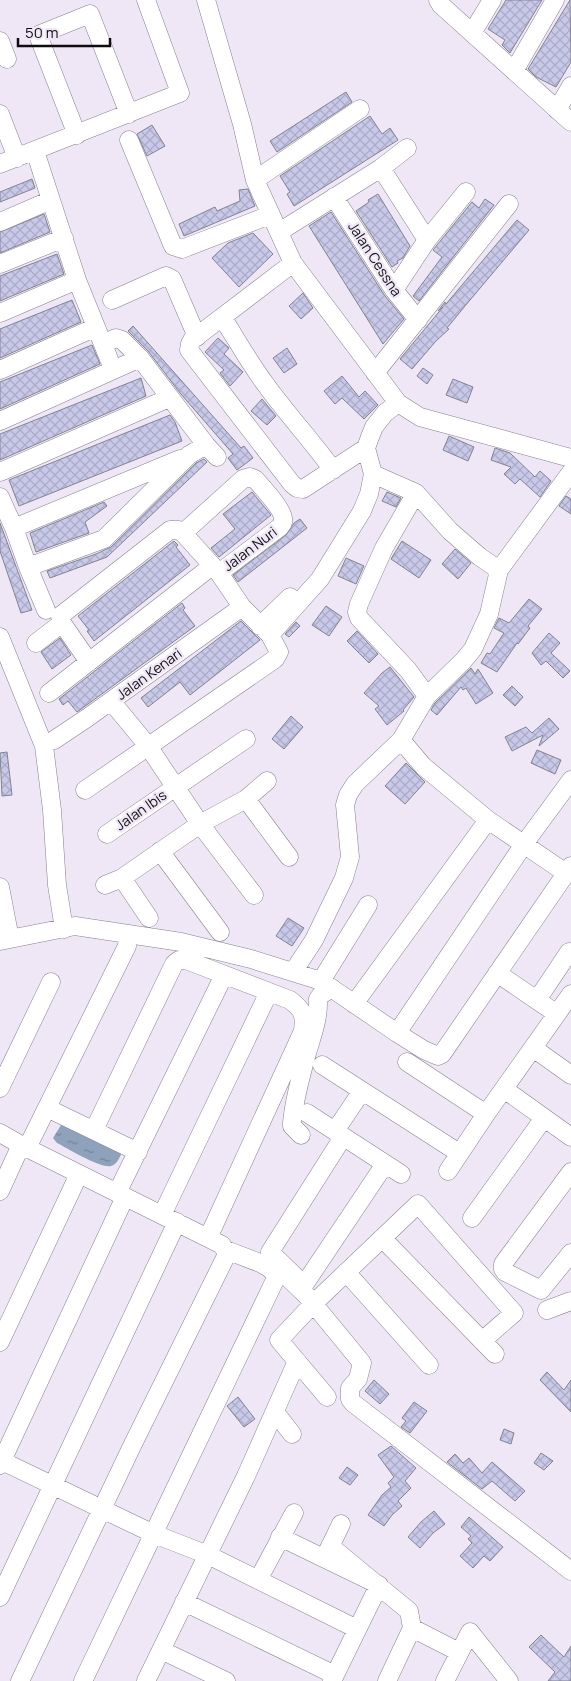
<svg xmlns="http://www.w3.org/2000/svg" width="571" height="1681" viewBox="0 0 571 1681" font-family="Manrope,sans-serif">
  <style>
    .water { fill: url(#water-ripples) }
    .building { fill: url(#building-cross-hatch); stroke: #828391 }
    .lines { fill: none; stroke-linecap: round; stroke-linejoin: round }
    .minor-casing { stroke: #88808e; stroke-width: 19 }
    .minor { stroke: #fff; stroke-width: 18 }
    .labels { text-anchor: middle; stroke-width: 4.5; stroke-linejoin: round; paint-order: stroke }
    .street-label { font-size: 14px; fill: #100d12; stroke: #efe7f6 }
  </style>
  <defs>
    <pattern id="water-ripples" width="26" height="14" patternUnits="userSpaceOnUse" patternTransform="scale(1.25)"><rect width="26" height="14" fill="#8fa2bc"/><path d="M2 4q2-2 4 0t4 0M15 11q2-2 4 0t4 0" fill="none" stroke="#738297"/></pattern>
    <pattern id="building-cross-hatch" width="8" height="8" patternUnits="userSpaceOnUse" patternTransform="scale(1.25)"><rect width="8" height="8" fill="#c8c9e9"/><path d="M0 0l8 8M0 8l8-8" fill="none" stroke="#ababc7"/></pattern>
  </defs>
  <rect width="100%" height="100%" fill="#efe7f6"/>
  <path class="water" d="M61 1125 72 1126 123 1150C120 1156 118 1164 111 1166 101 1169 67 1148 57 1143L53 1138Z"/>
  <path class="building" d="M506 0H542L510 53 502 45 505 40 488 29Z
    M570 0 571 62 556 87 536 77 528 69Z
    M346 92 352 102 277 152 270 141Z
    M370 116 382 134 390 128 398 140 294 206 287 194 290 192 280 176Z
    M152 125 165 146 147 156 137 134Z
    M32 179 35 188 0 202V192Z
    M248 189 255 206 184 236 179 224 215 207 217 211 240 201 239 190Z
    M378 194 410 246 403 258 397 261 398 263 392 267 356 211 369 202 368 200Z
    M485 199 494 205 419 301 413 296 442 257 433 250 472 202 479 208Z
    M331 212 385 296 404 319 383 344 309 226Z
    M44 214 50 232 0 253V232Z
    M517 220 529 230 465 306 447 328 449 329 436 341 412 369 400 359 443 307 438 311 445 302 446 304Z
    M253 233 273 254 239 287 212 258 228 243Z
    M57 254 64 274 0 301V276Z
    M303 293 313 308 301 319 289 306Z
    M72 300 81 322 0 358V329Z
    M133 326 241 448 244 446 253 458 237 470 228 458 233 454 180 393 148 351 128 331Z
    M218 338 229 348 224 354 243 372 230 386 220 373 224 370 205 352Z
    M92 345 100 364 0 409V382Z
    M287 348 297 364 284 373 273 358Z
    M423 368 433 375 427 384 417 376Z
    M342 376 359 397 365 391 378 405 364 419 342 398 335 404 324 391Z
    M141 378 146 396 0 460V434Z
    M453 379 473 387 467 403 446 395Z
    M262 399 276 416 267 425 251 411Z
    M170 415 175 422 182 441 19 506 9 480Z
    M449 436 474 447 468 461 443 450Z
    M495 448 510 453 535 477 540 471 551 481 540 497 520 479 515 484 504 474 511 467 491 460Z
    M204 459 207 462 107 557 50 578 47 571 96 554 111 547 196 463Z
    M252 492 271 515 219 557 211 548 235 529 223 514Z
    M387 492 401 498 396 507 382 501Z
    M566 496 571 499V514L559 506Z
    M104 502 107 506 85 522 89 533 36 552 30 533Z
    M300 519 307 528 238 582 233 575 286 535 294 523Z
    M0 523 32 610 21 613 0 551Z
    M174 541 178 545 176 547 190 565 94 641 87 631 89 630 78 616Z
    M402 541 431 560 419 578 391 559Z
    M455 549 471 563 458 579 442 564Z
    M346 558 364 566 356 584 338 576Z
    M529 599 542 609 528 626 530 628 518 644 517 643 497 672 481 663 487 653 490 654 504 633 494 628 499 618 509 623Z
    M182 603 185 608 183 610 195 626 77 712 68 701 63 705 59 699Z
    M326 606 342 617 329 636 312 625Z
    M241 621 260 640 190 695 180 682 148 707 141 698Z
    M296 622 300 626 289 637 285 634Z
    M357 631 378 654 369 663 347 641Z
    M549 633 560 643 551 653 570 671 563 678 546 661 541 665 532 653Z
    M60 638 71 655 52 669 41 652Z
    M390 667 414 697 403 710 404 711 387 725 375 709 379 706 364 693 382 673Z
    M471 668 475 674 478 669 493 693 476 704 466 688 463 690 461 687 437 715 431 710 435 703Z
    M512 686 523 697 515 706 503 695Z
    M291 716 303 727 284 749 272 739Z
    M549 718 559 729 539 746 543 735 512 751 505 737 526 727 532 733Z
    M537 750 561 760 555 774 531 763Z
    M7 752 12 795 2 796 0 753Z
    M406 763 425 782 405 804 385 786Z
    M288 918 304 928 292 946 276 936Z
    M547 1372 564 1390 571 1380V1412L540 1380Z
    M374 1380 389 1394 380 1404 365 1391Z
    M238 1397 255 1419 244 1427 227 1406Z
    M414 1402 427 1411 410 1433 401 1427 406 1421 402 1418Z
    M504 1429 514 1433 511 1444 500 1440Z
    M391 1446 416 1468 405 1481 411 1488 398 1501 402 1506 392 1515 384 1526 368 1515 382 1495 391 1487 388 1483 394 1477 378 1455Z
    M541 1453 553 1461 544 1470 534 1463Z
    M455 1454 463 1463 469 1458 482 1473 492 1462 525 1491 515 1501 492 1481 482 1489 447 1462Z
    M347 1467 358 1475 350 1485 339 1478Z
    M434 1511 445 1524 433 1533 420 1548 408 1537 421 1522Z
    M469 1517 503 1547 490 1561 484 1556 473 1568 460 1556 472 1543 468 1539 471 1536 461 1527Z
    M541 1635 564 1657 571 1646V1681H548L555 1672 529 1647Z"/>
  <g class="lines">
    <g class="minor-casing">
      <path id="minor" d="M206 0 242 124 255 180 293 263 398 403 420 417 571 458
        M438 0 441 5 571 122
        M472 33 492 0
        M0 41 7 59
        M514 71 555 0
        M557 110 571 86
        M0 114 17 158
        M77 135 38 35 90 14 129 114
        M129 140 173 246 182 249 270 215
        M35 151 77 280 113 369
        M0 164 180 93 146 0
        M381 168 427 240
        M255 180 360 109
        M334 197 394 290 418 320
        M0 222 51 200
        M279 232 381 168 407 148
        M293 263 192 340 190 344 189 350 292 484 297 488 303 489 366 448
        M0 264 64 238
        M394 290 427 240 466 192
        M112 300 166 276 172 279 197 337
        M0 313 77 280
        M222 317C237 340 250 364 266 385 287 414 312 441 333 470
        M103 344 116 338 122 340 140 358 206 445 217 457
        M0 370 96 327
        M375 373 509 204
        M0 421 140 358
        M0 472 169 398
        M373 474 416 493 450 531 480 557 499 570
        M416 493 384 548 359 604 357 612 359 618 408 670 427 696
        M0 497 14 528 28 567 104 539 189 455 206 445
        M14 528 180 459
        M183 533 243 479 250 477 255 479C262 487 283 509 283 519 284 523 282 524 280 527L219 573
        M28 567 46 610
        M260 626 290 597
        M270 635 320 579 362 511 369 494 373 474 366 448 370 437 374 427 385 413 398 403
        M0 637 44 746 52 810 57 885 64 929
        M36 643 62 623
        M49 693 212 566
        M111 701 148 746 200 824 254 895
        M54 740 87 718 242 607
        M401 740 423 766 488 820 566 873
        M85 790 275 659 279 652 270 635 242 607 219 573 183 533 179 530H170L60 616 62 623 89 662
        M246 799 289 857
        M107 834 246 739
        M160 851 220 932
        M122 878 149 918
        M105 885 122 878 200 824 246 799 267 781
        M0 887 10 939
        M0 941 75 926 181 942 251 959 321 981 397 1033 424 1050 438 1056 442 1054 571 866
        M293 972 314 940 344 878 350 857 345 805 348 795 355 784 401 740 427 696 463 661 473 649 489 614 499 570 571 472
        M497 973 557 1014
        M321 981 368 905
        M537 1000 569 952
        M354 1004 488 820
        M397 1033 524 844 571 780
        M533 1048 571 1075
        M407 1062 486 1114
        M322 1065 459 1153
        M0 1088 51 982
        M504 1089 571 1137
        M47 1108 138 1152
        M307 1113 401 1174
        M94 1130 174 964 179 960H186L290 1000C303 1010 305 1014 303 1031L208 1238
        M335 1131 362 1091
        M0 1133 21 1145 0 1191
        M301 1135 292 1126V1123C294 1099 301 1076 307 1053 312 1036 319 1018 318 999L321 995 332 988
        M343 1137 270 1252 304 1285 385 1164
        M27 1148 127 946
        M448 1171 486 1114 571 994
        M571 1172 503 1264V1269L505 1272 541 1290 571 1253
        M117 1193 224 975
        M162 1215 269 992
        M472 1218 544 1118
        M382 1238 495 1354
        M282 1272 307 1296 362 1363 358 1379 350 1388V1399L353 1403 571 1571
        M346 1272 429 1365
        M547 1310 571 1301
        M0 1342 79 1174
        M327 1397 279 1340 313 1304 418 1204 514 1313 482 1341
        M275 1412 292 1434
        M0 1460 154 1534 208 1555 357 1629
        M0 1465 125 1197
        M280 1537 379 1585 332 1681
        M330 1546 409 1611 412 1628 387 1681
        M326 1555 341 1524
        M258 1580 294 1513
        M0 1597 177 1222
        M184 1602 335 1675
        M412 1628 459 1652
        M161 1650 226 1681
        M20 1681 132 1446 227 1254 222 1245 21 1145
        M83 1681 274 1282 276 1275 269 1268 260 1263 226 1250
        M146 1681 246 1476 297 1361
        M445 1681 470 1632 509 1681"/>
    </g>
    <use href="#minor" class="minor"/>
  </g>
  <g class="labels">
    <g class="street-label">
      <text transform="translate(375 259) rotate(57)" y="5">Jalan Cessna</text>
      <text transform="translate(250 549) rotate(-37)" y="5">Jalan Nuri</text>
      <text transform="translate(149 674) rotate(-36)" y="5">Jalan Kenari</text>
      <text transform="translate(141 810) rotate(-35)" y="5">Jalan Ibis</text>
    </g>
  </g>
  <path d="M18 38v8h92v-8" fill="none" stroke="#100d12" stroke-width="2.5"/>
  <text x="25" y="38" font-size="15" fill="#100d12" stroke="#efe7f6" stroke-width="4" paint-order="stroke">50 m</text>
</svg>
